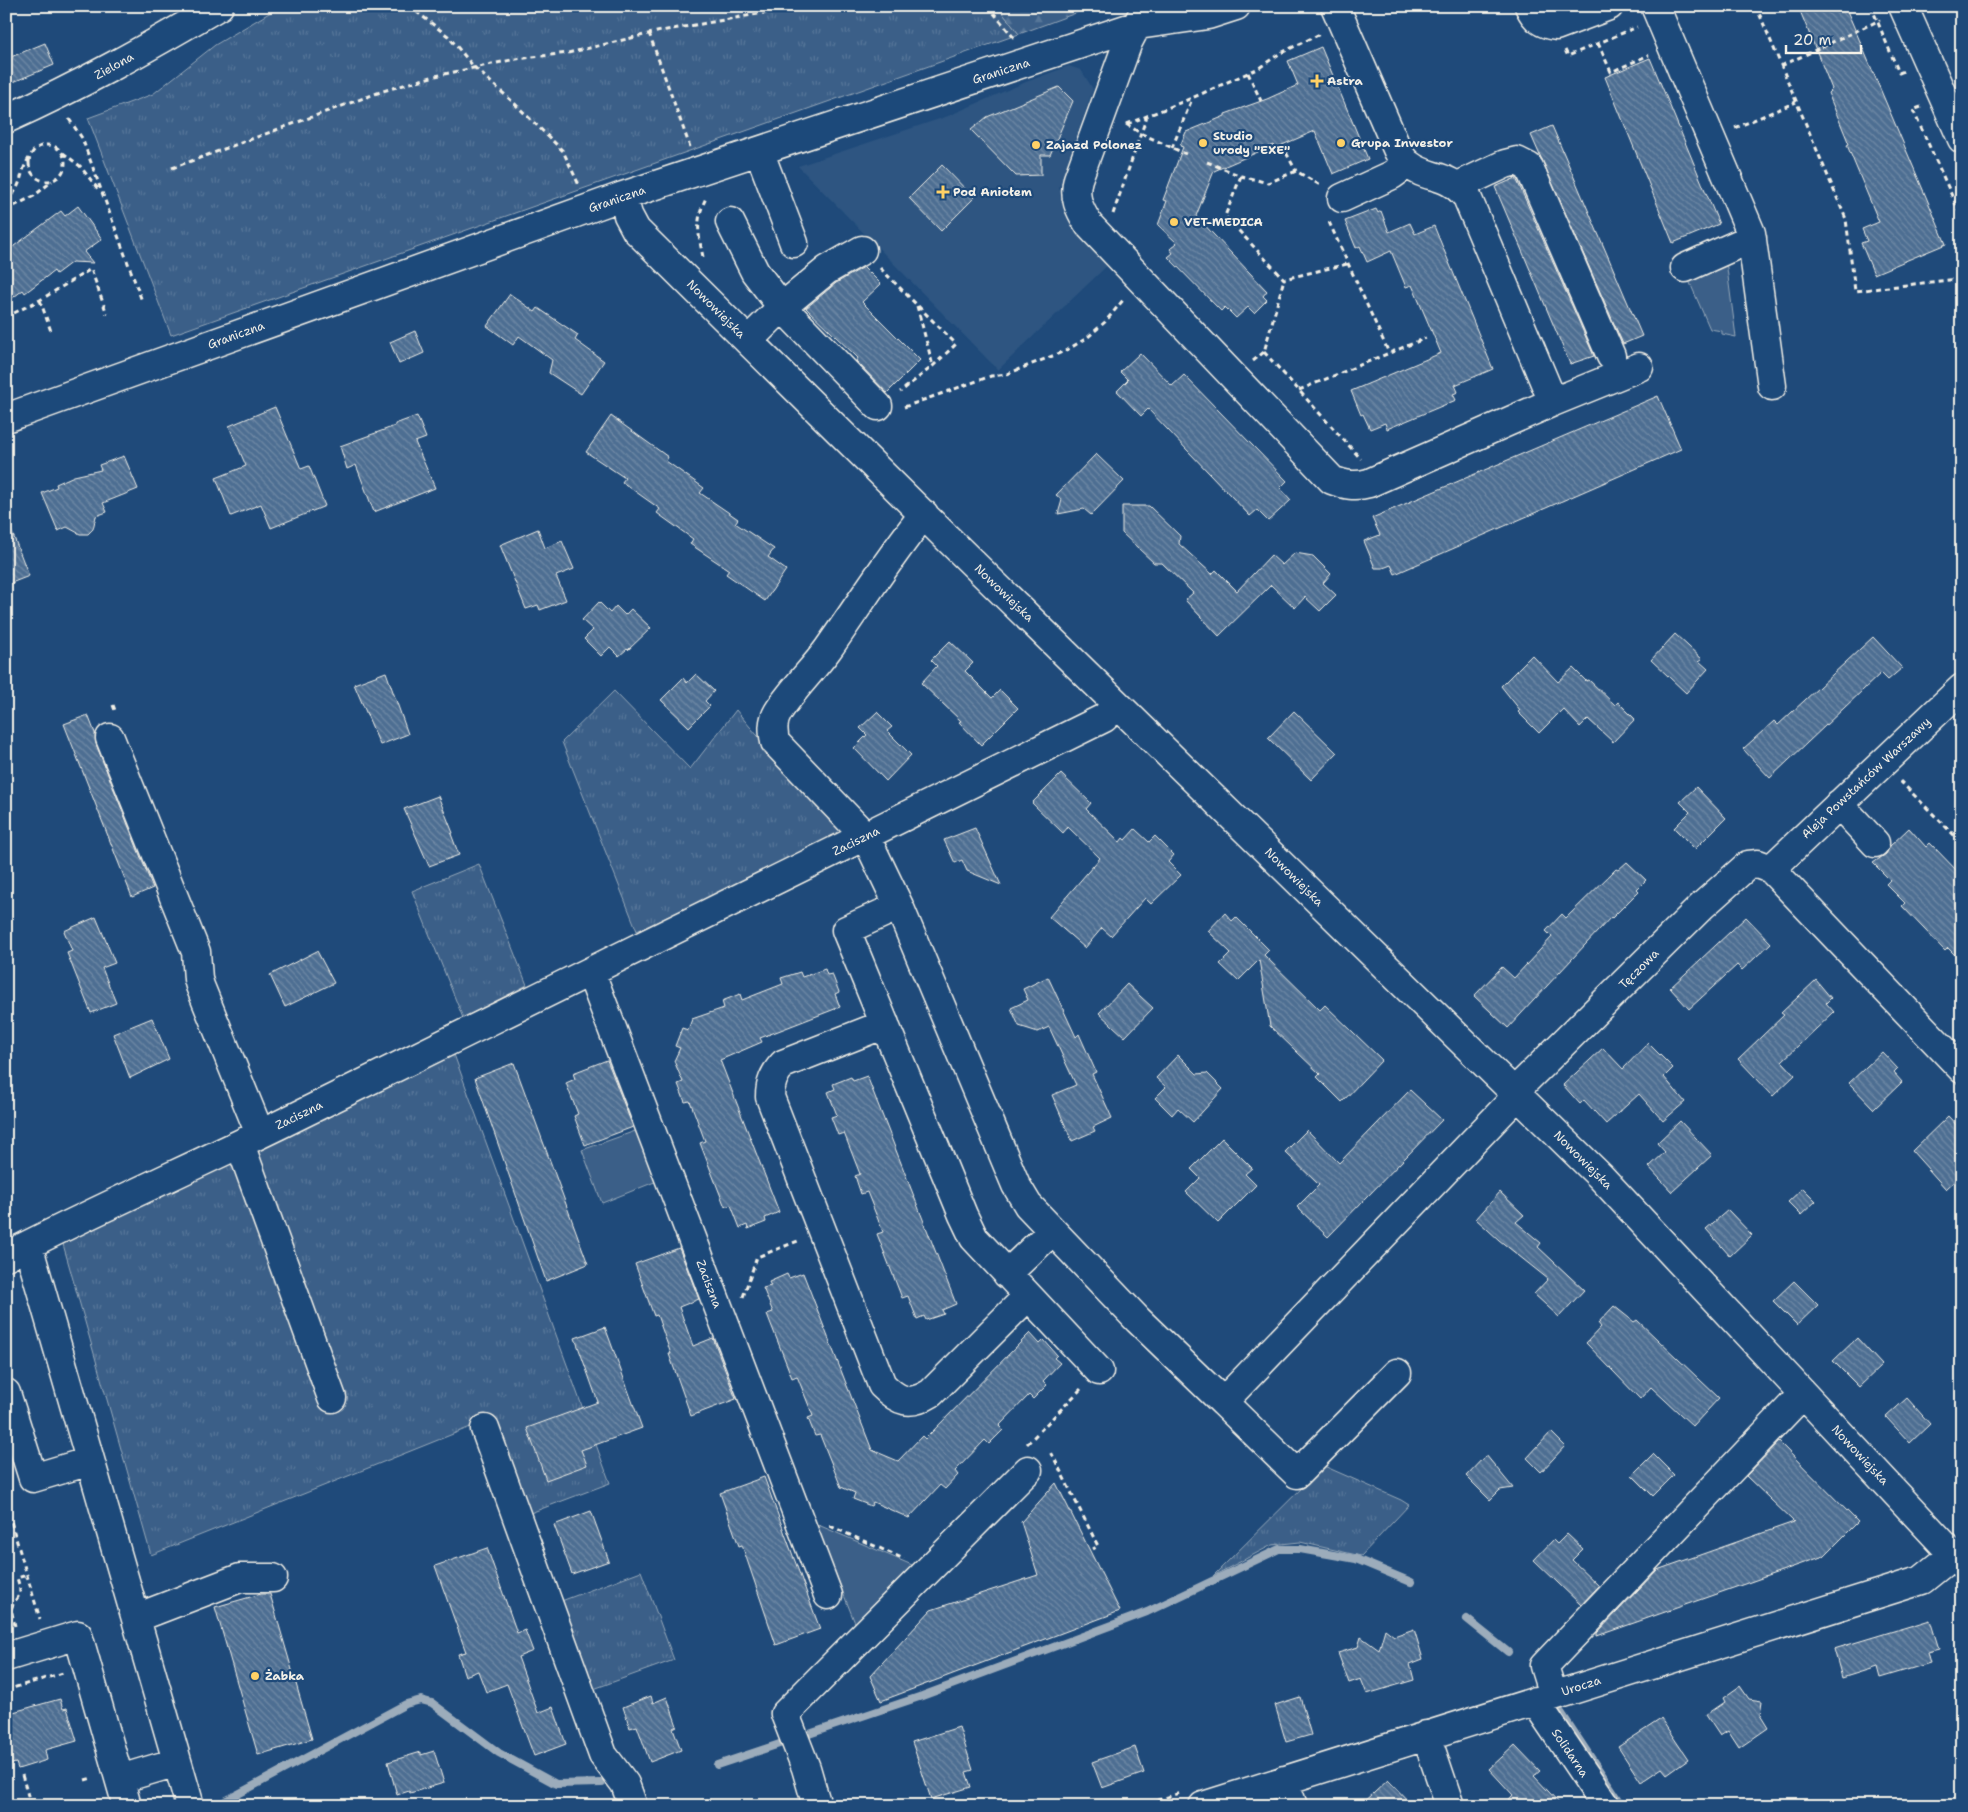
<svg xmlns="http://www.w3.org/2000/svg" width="1968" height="1812" viewBox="0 0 1968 1812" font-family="'Shantell Sans',sans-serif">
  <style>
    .built { fill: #2d5581 }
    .grass { fill: url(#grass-tufts); stroke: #97a8b8 }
    .forest { fill: url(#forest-firs); stroke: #97a8b8 }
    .green { fill: #3a5f88; stroke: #97a8b8 }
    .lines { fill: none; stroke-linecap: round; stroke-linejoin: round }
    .stream { stroke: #9cacbb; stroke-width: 8 }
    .building { fill: url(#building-back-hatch); stroke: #f4f1e8 }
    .minor-casing { stroke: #f4f1e8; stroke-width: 31 }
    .path { stroke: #f4f1e8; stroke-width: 3; stroke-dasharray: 5 4; stroke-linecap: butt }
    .minor { stroke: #1f4a7a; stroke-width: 28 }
    .poi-dot { fill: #ffd166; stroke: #1f4a7a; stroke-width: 2 }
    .labels { text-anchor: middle; stroke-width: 4.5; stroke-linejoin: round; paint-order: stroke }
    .street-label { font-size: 12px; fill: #f4f1e8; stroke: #1f4a7a }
    .poi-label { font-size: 12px; font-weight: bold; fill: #f4f1e8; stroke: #1f4a7a; text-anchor: start }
  </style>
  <defs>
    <pattern id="grass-tufts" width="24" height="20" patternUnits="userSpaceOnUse" patternTransform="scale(1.25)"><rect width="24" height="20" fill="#3a5f88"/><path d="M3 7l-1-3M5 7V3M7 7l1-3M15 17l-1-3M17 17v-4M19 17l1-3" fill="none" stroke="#577699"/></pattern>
    <pattern id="forest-firs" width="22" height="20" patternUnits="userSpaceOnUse" patternTransform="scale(1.25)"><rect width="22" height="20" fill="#3a5f88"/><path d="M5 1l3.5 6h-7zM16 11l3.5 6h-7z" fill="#577699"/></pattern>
    <pattern id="building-back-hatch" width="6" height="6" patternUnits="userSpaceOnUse" patternTransform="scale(1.25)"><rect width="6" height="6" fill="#4d6e92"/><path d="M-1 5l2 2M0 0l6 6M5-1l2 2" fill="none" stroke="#708aa6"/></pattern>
  </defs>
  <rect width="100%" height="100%" fill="#1f4a7a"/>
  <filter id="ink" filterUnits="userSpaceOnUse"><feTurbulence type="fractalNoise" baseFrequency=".02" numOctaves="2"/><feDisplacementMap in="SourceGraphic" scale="10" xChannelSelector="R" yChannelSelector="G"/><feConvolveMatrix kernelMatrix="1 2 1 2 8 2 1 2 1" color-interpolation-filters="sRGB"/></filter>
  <g filter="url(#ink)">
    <path class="built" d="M1069 66 1081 70 1093 89 1059 188 1064 201 1111 262 998 370 798 166 948 116 1026 82Z"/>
    <path class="grass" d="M281 6H997L1019 34 171 335 88 118 153 94 215 45Z
      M614 691 690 769 736 710C768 750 805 786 839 824L840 834 834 839 637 931 562 742Z
      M479 864 527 985 463 1018 412 891Z
      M452 1049 610 1483 525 1515 473 1426 151 1555 61 1237Z
      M1324 1466 1401 1500 1409 1505 1361 1556 1300 1542 1272 1545 1213 1576Z
      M641 1571 674 1660 588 1691 556 1603Z"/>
    <path class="forest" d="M997 6H1095L1019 34Z"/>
    <path class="green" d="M1726 261 1736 337 1722 334V331L1710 329 1687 276Z
      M641 1129 662 1179 602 1203 582 1150Z
      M816 1524 912 1565 855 1623Z"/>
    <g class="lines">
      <path class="stream" d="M1467 1619 1508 1652
        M1560 1711 1623 1806
        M717 1765 922 1696 1147 1612 1279 1549H1300L1356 1559 1411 1582
        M225 1801 406 1704 421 1700 432 1703 499 1753 556 1784 602 1783"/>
    </g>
    <path class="building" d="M1798 6H1845L1946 244 1874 274 1861 243 1867 241 1862 229 1879 222 1847 145 1849 144 1828 93 1832 89Z
      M45 43 54 65 6 85V59Z
      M1321 47 1368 159 1333 174 1315 131 1275 148 1274 145 1214 171 1196 216 1267 291 1263 296 1267 300 1254 313 1248 307 1236 318 1225 307 1221 311 1168 257 1173 253 1170 249 1177 243 1158 225 1167 201 1163 200 1183 147 1180 146 1186 132 1225 116V114L1267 99 1298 85 1288 61Z
      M1650 58 1719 224 1673 243 1605 77Z
      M1059 87 1073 101 1050 155H1041V175L1016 176 971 130 987 117Z
      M1552 126 1642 336 1623 344 1531 135Z
      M942 165 974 198 941 231 909 198Z
      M1516 178 1594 356 1570 364 1495 187Z
      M78 206 102 239 84 252 93 263 72 262 56 274 54 271 25 293 23 290 6 303V252L61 211 65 216Z
      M1376 209 1378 213 1381 211 1389 232 1410 223 1415 234 1434 226 1493 369 1455 385 1458 392 1453 394 1456 400 1387 429 1385 423 1370 429 1363 414 1361 415 1351 391 1441 353 1412 285 1406 287 1391 251 1367 262 1360 246 1356 248 1345 221Z
      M864 267 881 284 862 302 920 360 887 393 856 361 858 358 806 308 836 283Z
      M510 294 535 312 538 308 578 335 575 340 604 361 581 394 549 373 552 360 537 349 519 336 513 345 487 326Z
      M415 331 424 353 399 364 390 342Z
      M1140 353 1172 386 1184 375 1287 481 1280 488 1291 500 1268 521 1257 510 1250 516 1148 409 1141 416 1117 391 1128 380 1120 372Z
      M1658 396 1681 449 1395 574 1391 565 1383 568H1375L1364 541 1380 535 1372 518Z
      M275 407 301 469 309 466 325 506 271 528 261 504 231 516 216 478 246 466 229 426Z
      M417 416 426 438 415 442 435 488 374 512 356 465 347 469 340 446 395 426V424Z
      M611 416 668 457 666 461 704 488 700 493 738 519 735 523 774 549 768 557 786 570 765 601 726 574 729 570 690 544 693 539 657 513 660 509 622 482 625 478 586 452Z
      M1096 454 1124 481 1091 515 1084 509 1058 514 1062 500 1056 495Z
      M124 456 138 489 103 503 107 512 96 516 93 529 88 534H80L67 527 58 531 42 493 57 487 56 484 74 476 101 470 99 465Z
      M1122 506H1149L1180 536 1179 544 1212 574 1216 570 1237 591 1271 555 1282 565 1295 553 1313 556 1331 574 1323 583 1336 595 1320 611 1305 597 1295 608 1271 585 1219 636 1185 600 1193 593 1162 563H1154L1122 533Z
      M6 522H8L29 576 6 585Z
      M538 529 545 548 562 541 574 569 556 576 566 600 540 610 538 605 526 609 500 545Z
      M599 602 610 613 616 606 625 615 631 609 651 628 628 650 627 649 619 656 610 647 601 656 584 639 593 630 582 620Z
      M1675 634 1702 659 1699 661 1708 669 1686 693 1651 660Z
      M1873 637 1902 668 1888 680 1881 673 1770 778 1743 749 1774 721 1778 725Z
      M950 641 973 663 965 671 992 698 1000 690 1018 708 981 745 959 722 961 721 921 683 937 666 931 660Z
      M1532 655 1558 682 1573 668 1586 681 1589 680 1615 705 1618 702 1635 719 1613 742 1588 719 1580 727 1563 709 1539 733 1518 712 1520 710 1501 686Z
      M386 672 408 734 380 745 354 684Z
      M696 674 714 691 705 701 710 706 689 727 661 700 683 678 687 683Z
      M1294 711 1337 753 1311 780 1268 738Z
      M877 712 892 727 887 731 911 755 886 781 854 748 867 735 860 728Z
      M88 715 95 733 96 744 153 888 132 897 64 724Z
      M1061 774 1091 803 1086 809 1120 842 1123 838 1125 840 1135 829 1149 842 1155 836 1174 855 1168 862 1181 875 1151 904 1145 898 1111 936 1102 928 1085 948 1049 917 1100 858 1068 827 1063 833 1032 803Z
      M1696 787 1726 818 1695 849 1674 828 1690 812 1680 802Z
      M438 796 453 833 451 834 459 855 429 866 404 809Z
      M975 828 1001 885 967 871 962 860 955 863 944 840Z
      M1909 828 1926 847 1930 843 1962 876V962L1948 948 1945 951 1902 906 1905 903 1886 884 1890 880 1873 863 1886 854 1890 846Z
      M1627 862 1646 880 1637 889 1639 891 1612 918 1611 917 1508 1028 1474 996 1502 967 1514 978 1552 937 1546 931 1562 914 1566 918 1616 869 1618 870Z
      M1225 913 1232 921 1236 917 1269 950 1264 955 1320 1010 1325 1005 1382 1060 1342 1102 1317 1077 1320 1074 1270 1026 1259 960 1238 981 1220 964 1231 953 1208 931Z
      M96 917 115 963 102 968 116 1003 91 1013 67 953 72 951 64 931Z
      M1746 917 1771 943 1742 970 1737 965 1689 1009 1670 988Z
      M317 951 334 983 285 1007 270 975Z
      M825 969 827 975 832 974 839 992 835 994 840 1007 760 1038 762 1042 720 1060 779 1212 765 1218 766 1222 748 1229 747 1225 740 1228 731 1205 725 1207 700 1143 705 1141 690 1101 685 1102 678 1084 683 1082 674 1061 680 1048 675 1046 682 1028 688 1030 692 1019 724 1008 722 1001 740 994 742 1000 783 984 781 978 800 972 802 977Z
      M1048 977 1076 1037 1079 1034 1096 1072 1092 1074 1112 1118 1093 1127 1095 1131 1072 1141 1052 1095 1076 1085 1049 1027 1038 1032 1019 1026 1011 1008 1028 1000 1023 989Z
      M1816 980 1831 998 1826 1003 1834 1012 1782 1061 1795 1075 1773 1096 1738 1059 1784 1015 1781 1013Z
      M1127 984 1153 1008 1125 1037 1099 1013Z
      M152 1018 169 1059 130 1078 113 1034Z
      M1648 1043 1673 1068 1664 1077 1685 1102 1663 1121 1639 1094 1606 1124 1584 1100 1580 1104 1563 1085 1603 1048 1623 1069Z
      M1882 1052 1898 1069 1894 1073 1902 1082 1874 1109 1849 1083Z
      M1178 1055 1197 1074 1207 1073 1223 1089 1193 1122 1178 1108 1172 1115 1155 1098 1166 1087 1156 1078Z
      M607 1060 633 1127 585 1145 574 1116 578 1114 566 1083 575 1079 573 1073Z
      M514 1063 588 1264 546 1281 475 1078Z
      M867 1076 956 1304 942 1310 944 1314 926 1320 924 1316 917 1319 908 1296 902 1298 877 1234 883 1232 867 1192 861 1194 855 1176 860 1174 844 1133 838 1135 831 1117 837 1115 828 1092 835 1089 833 1084 851 1077 853 1081Z
      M1410 1090 1442 1120 1328 1237 1297 1207 1319 1185 1285 1152 1307 1130 1339 1163Z
      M1948 1116 1962 1131V1174L1946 1189 1912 1151Z
      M1680 1121 1712 1155 1672 1192 1649 1167 1665 1152 1657 1143Z
      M1222 1138 1252 1168 1245 1174 1256 1185 1218 1223 1186 1192 1200 1178 1191 1169Z
      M1803 1188 1816 1201 1801 1215 1788 1202Z
      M1500 1192 1524 1215 1516 1222 1541 1243 1538 1247 1584 1290 1559 1317 1534 1294 1548 1279 1499 1240 1476 1219Z
      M1728 1210 1752 1235 1730 1256 1706 1229Z
      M679 1248 699 1299 679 1307 693 1346 713 1338 736 1399 691 1416 669 1354H671L657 1315 654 1316 635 1264Z
      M803 1273 872 1450 898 1461 922 1436 925 1439 1030 1333 1040 1344 1044 1340 1057 1355 1054 1358 1060 1363 1043 1381 1047 1385 1033 1399 1029 1395 999 1426 1003 1430 989 1444 985 1440 955 1471 958 1475 945 1489 940 1485 909 1518 873 1502 871 1506 853 1499 855 1493 841 1487 820 1435 815 1436 808 1418 813 1416 797 1376 792 1378 767 1314 773 1312 763 1288 771 1286 769 1282 787 1274 789 1278Z
      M1794 1281 1818 1305 1797 1325 1773 1301Z
      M1614 1306 1634 1322 1637 1320 1719 1398 1693 1426 1651 1387 1640 1399 1586 1343 1601 1327 1598 1323Z
      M605 1327 642 1428 581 1450 587 1465 546 1480 527 1428 598 1402 575 1338Z
      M1857 1338 1882 1365 1859 1387 1833 1361Z
      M1907 1398 1930 1424 1910 1443 1886 1417Z
      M1551 1432 1565 1446 1541 1472 1527 1458Z
      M1779 1442 1858 1522 1824 1556 1597 1636V1633L1657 1570 1794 1522 1746 1476Z
      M1653 1454 1674 1475 1653 1496 1632 1475Z
      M1486 1455 1513 1488 1500 1490 1490 1500 1466 1476Z
      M764 1477 820 1629 776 1645 742 1545 739 1546 720 1493Z
      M1056 1483 1120 1611 881 1701 870 1676 931 1610 1038 1575 1021 1522Z
      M591 1511 609 1561 572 1574 554 1525Z
      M1567 1534 1583 1549 1572 1560 1599 1586 1581 1605 1534 1560 1553 1540 1557 1544Z
      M487 1548 517 1633 525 1630 533 1651 518 1657 538 1713 553 1707 566 1744 534 1756 507 1684 486 1692 478 1671 465 1676 458 1654 466 1652 435 1566Z
      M261 1594H270L312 1739 258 1755 215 1607Z
      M1930 1620 1939 1649 1927 1652 1930 1663 1880 1678 1877 1667 1842 1678 1834 1649Z
      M1385 1629 1394 1636 1414 1629 1423 1659 1410 1664 1414 1680 1367 1694 1361 1679 1349 1683 1338 1653 1358 1647 1361 1637 1379 1650Z
      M1740 1686 1749 1699 1762 1701 1760 1715 1768 1728 1739 1748 1728 1731 1720 1736 1706 1715 1725 1702 1723 1698Z
      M651 1696 653 1703 667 1697 677 1726 673 1728 681 1750 650 1762 637 1726 630 1728 623 1707Z
      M1300 1697 1311 1735 1286 1742 1275 1705Z
      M60 1699 63 1709 67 1708 77 1741 45 1750 47 1760 18 1769 16 1763 6 1765V1714Z
      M1661 1719 1688 1759 1667 1774 1662 1768 1641 1782 1618 1747Z
      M959 1727 973 1770 966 1772 971 1787 931 1799 912 1742Z
      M1515 1745 1540 1771 1534 1776 1562 1806H1503L1513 1795 1489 1769Z
      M1135 1747 1144 1773 1102 1788 1092 1762Z
      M434 1751 444 1783 410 1793 409 1791 397 1795 388 1762 421 1752V1755Z
      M1388 1780 1413 1806H1360Z"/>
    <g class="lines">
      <g class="minor-casing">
        <path id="minor" d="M1335 6 1398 151C1401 156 1404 161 1408 164 1429 181 1446 171 1467 197L1553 402
          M1529 6C1535 19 1542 24 1556 26L1609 6
          M1655 6 1751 233 1772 386
          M1903 6 1962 139
          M1141 17 1128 42 1078 179C1073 197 1079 209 1089 225L1332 480C1345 485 1355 487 1369 483L1553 402 1639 367
          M6 119C80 86 149 47 219 6
          M758 152 764 164 794 243
          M1458 186 1505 164 1517 161 1529 167 1611 356
          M623 196 628 215 636 230 945 536 1600 1176 1962 1564
          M1342 198 1392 175 1407 164
          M730 222 755 272 782 307 878 406
          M1685 268 1752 238
          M748 341 782 307 827 270 862 250
          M6 418 623 196 1138 25 1208 15 1236 6
          M924 514C889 557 860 604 828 649 812 671 792 690 778 712 772 722 773 731 775 742L866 837 899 906 1016 1185 1028 1205 1138 1320 1223 1402 1518 1095 1524 1082 1702 906 1748 865 1758 864 1771 869 1962 1069
          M110 738 196 952 198 979 200 986 260 1134
          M1839 804 1875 843
          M1771 869 1962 688
          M899 906 846 930 963 1215 974 1238 1099 1371
          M591 973 828 1595
          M885 1024 783 1064C774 1074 770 1083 770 1097L882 1385C899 1402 910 1406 931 1393L1028 1296
          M240 1144 332 1398
          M28 1245 190 1806
          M6 1256C97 1209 191 1168 283 1123 558 989 831 853 1104 718L1118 705
          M1007 1274 1052 1231
          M6 1393 33 1478 90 1461
          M1223 1402 1297 1474 1397 1373
          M485 1429 603 1755 625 1784 633 1806
          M136 1618 240 1578H273
          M6 1657 78 1635 127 1806
          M1553 1695 1544 1666 1803 1394
          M1535 1701 1606 1806
          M1426 1735 1450 1806
          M120 1779 177 1762
          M1284 1780 1293 1806
          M817 1806 806 1768 785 1714 1028 1470
          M1203 1806 1922 1580 1953 1555"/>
      </g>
      <path class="path" d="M409 6 448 36 474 67 513 102 563 151 579 185
        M988 6 1015 39
        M1756 6 1846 219 1855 291 1957 279 1962 277
        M1871 6 1899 73 1904 71
        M649 33 690 147
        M1598 43 1611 72 1649 55
        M1565 50 1568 56 1637 27
        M1781 66 1880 20
        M1248 73 1261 101
        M1921 107 1913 110 1962 218
        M69 119 82 138 142 301
        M1126 124 1142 134 1186 154
        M1127 124 1192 98 1259 68 1279 54 1320 34
        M1735 128 1796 102
        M1282 145 1296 171
        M29 163a18 18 0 1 1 36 0a18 18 0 1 1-36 0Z
        M1172 148 1192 99
        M63 153 80 166 98 189
        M1207 162 1241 176 1268 183 1296 171 1320 185
        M172 168 383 91 435 76 516 59 568 53 661 31 775 11 789 6
        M1241 176 1225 216 1284 279 1347 264
        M6 201C24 186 18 175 29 158
        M6 210 34 196 52 181
        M1113 214 1147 116
        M1329 222 1389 353
        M703 257C698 233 695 219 707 196
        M880 268 956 344 933 366 900 392
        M40 300 52 334
        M917 306 933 366
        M6 317 40 300 91 269 107 314
        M1264 352 1361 459
        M1253 361 1264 352 1284 279
        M1299 390 1426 338
        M904 407 991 376 1007 374 1065 351 1087 338 1105 322 1124 299
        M113 705 116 713
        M1900 781 1962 843
        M743 1297 757 1257 798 1241
        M1027 1444 1081 1389
        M1050 1455 1052 1454 1098 1546 1093 1549
        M6 1505 40 1619
        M830 1526 904 1559
        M15 1626 11 1609C17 1593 24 1599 17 1578L27 1575
        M6 1690 63 1673
        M22 1775 31 1806
        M85 1780 92 1778
        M1140 1806 1180 1793"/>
      <use href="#minor" class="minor"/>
    </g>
  </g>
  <g class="poi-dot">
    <path d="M1314.5 73.5h5v5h5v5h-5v5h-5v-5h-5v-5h5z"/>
    <circle cx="1203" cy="143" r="5"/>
    <circle cx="1341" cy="143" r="5"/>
    <circle cx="1036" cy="145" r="5"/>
    <path d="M940.5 184.5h5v5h5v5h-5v5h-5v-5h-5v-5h5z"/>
    <circle cx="1174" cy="222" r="5"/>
    <circle cx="255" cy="1676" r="5"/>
  </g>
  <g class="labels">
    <g class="street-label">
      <text transform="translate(114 66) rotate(-29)" y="4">Zielona</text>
      <text transform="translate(1001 71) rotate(-18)" y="4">Graniczna</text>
      <text transform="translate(617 199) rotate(-19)" y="4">Graniczna</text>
      <text transform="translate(716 309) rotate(45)" y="4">Nowowiejska</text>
      <text transform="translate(236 335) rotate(-20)" y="4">Graniczna</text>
      <text transform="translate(1004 593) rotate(44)" y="4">Nowowiejska</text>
      <text transform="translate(1866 778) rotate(-43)" y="4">Aleja Powstańców Warszawy</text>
      <text transform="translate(856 841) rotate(-26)" y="4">Zaciszna</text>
      <text transform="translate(1294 877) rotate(45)" y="4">Nowowiejska</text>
      <text transform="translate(1639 969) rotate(-45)" y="4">Tęczowa</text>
      <text transform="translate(299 1115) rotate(-26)" y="4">Zaciszna</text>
      <text transform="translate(1583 1160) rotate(45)" y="4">Nowowiejska</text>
      <text transform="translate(709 1284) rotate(69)" y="4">Zaciszna</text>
      <text transform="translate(1860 1455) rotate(47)" y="4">Nowowiejska</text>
      <text transform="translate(1581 1686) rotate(-18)" y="4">Urocza</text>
      <text transform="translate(1570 1753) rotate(56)" y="4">Solidarna</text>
    </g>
    <g class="poi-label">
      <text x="1327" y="85">Astra</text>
      <text x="1213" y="140">Studio<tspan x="1213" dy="14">urody "EXE"</tspan></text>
      <text x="1351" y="147">Grupa Inwestor</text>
      <text x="1046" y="149">Zajazd Polonez</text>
      <text x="953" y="196">Pod Aniołem</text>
      <text x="1184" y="226">VET-MEDICA</text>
      <text x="265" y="1680">Żabka</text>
    </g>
  </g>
  <rect width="1968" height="1812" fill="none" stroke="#1f4a7a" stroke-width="25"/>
  <rect x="12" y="12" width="1943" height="1787" fill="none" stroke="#f4f1e8" stroke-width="2" filter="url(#ink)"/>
  <path d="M1786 45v8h75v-8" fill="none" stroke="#f4f1e8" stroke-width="2.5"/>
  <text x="1793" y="45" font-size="15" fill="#f4f1e8" stroke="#1f4a7a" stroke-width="4" paint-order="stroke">20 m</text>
</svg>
